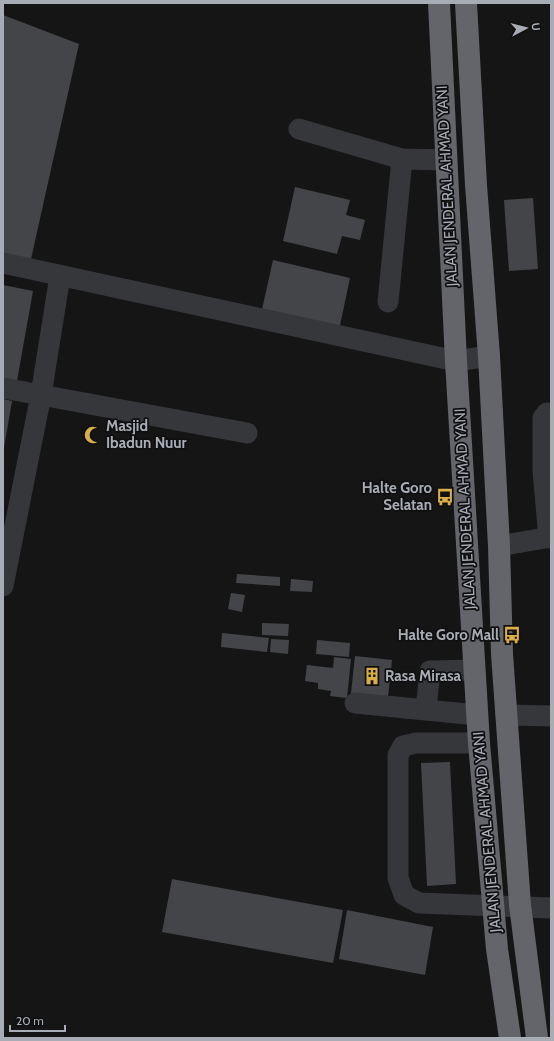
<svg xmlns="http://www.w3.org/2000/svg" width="554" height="1041" viewBox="0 0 554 1041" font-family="Cabin,sans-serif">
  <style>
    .building { fill: #444549 }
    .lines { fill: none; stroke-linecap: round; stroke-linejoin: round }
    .minor { stroke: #36373b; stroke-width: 21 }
    .highway { stroke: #63656b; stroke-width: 22 }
    .labels { text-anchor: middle; stroke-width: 3.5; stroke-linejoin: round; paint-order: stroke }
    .street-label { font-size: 15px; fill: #a8acb5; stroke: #101011 }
    .poi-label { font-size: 15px; font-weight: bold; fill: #a8acb5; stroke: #101011; text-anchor: start }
  </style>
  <rect width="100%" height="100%" fill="#151516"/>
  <path class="building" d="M3 15 79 44 31 259 3 254Z
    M295 187 350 200 346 215 365 220 360 240 342 236 337 254 283 241Z
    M533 198 538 269 509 271 504 200Z
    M273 260 350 278 339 330 261 314Z
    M3 285 33 291 17 381 3 378Z
    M3 399 12 401 4 448H3Z
    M237 574 280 577V586L236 583Z
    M291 579 313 581 312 592 290 591Z
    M231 593 245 595 242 612 228 609Z
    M262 623 289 624 288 636 262 635Z
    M222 633 269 638 267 652 221 647Z
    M271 639 289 640 288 654 270 652Z
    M317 640 350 643 349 657 316 654Z
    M355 656 392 660 388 697 351 693Z
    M334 657 351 659 347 698 330 696 331 691 318 689V683L305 681 307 665 333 668Z
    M450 762 456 884 427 886 421 763Z
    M172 879 343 910 333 963 162 932Z
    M347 910 433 927 425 975 339 959Z"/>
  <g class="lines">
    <path class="minor" d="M299 129 402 159 446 160
      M3 263 456 361 489 356
      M388 302 402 159
      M3 388 247 433
      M543 471V418L547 413H551
      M549 538 543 471 551 473
      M499 546 551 537
      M3 586 41 395 60 276
      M355 703 477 715
      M426 709 430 671 474 670
      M506 715 551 716
      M479 743H416L403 746 398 755V878L404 895 419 903 551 908"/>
    <path class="highway" d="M439 3 456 361 479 743 497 949 510 1038
      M466 3 476 185 489 356 499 546 502 654 520 905 537 1038"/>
  </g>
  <defs>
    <g id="mosque-bare" transform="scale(1.38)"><path d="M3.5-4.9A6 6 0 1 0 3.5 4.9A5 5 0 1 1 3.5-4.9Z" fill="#daaf49" stroke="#101011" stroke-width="2.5" paint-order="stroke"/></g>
    <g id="bus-bare" transform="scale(1.38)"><path d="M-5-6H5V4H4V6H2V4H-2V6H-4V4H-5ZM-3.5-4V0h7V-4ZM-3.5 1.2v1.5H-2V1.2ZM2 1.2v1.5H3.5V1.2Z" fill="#daaf49" stroke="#101011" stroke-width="2.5" paint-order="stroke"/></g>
    <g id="building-bare" transform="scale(1.38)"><path d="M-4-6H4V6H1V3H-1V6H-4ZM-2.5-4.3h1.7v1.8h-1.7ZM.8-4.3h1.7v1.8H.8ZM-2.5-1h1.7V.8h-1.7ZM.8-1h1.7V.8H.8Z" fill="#daaf49" stroke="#101011" stroke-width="2.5" paint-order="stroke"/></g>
  </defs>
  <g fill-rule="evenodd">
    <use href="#mosque-bare" x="93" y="435"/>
    <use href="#bus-bare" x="445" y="497"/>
    <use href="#bus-bare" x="512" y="635"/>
    <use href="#building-bare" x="372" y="676"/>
  </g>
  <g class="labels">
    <g class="street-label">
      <text transform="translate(447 186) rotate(-93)" y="5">JALAN JENDERAL AHMAD YANI</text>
      <text transform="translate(465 509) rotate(-93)" y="5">JALAN JENDERAL AHMAD YANI</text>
      <text transform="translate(487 832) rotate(-95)" y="5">JALAN JENDERAL AHMAD YANI</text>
    </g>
    <g class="poi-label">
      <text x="106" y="431">Masjid<tspan x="106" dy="17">Ibadun Nuur</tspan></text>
      <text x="432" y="493" text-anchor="end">Halte Goro<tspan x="432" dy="17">Selatan</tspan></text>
      <text x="499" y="640" text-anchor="end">Halte Goro Mall</text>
      <text x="385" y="681">Rasa Mirasa</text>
    </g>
  </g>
  <rect width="554" height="1041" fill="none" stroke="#a8acb5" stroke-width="8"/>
  <g transform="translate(526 28) rotate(83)" stroke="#101011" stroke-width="3" paint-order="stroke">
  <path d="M0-3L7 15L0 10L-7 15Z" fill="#a8acb5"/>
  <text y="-6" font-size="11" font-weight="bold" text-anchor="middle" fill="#a8acb5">U</text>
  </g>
  <path d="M10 1025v6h55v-6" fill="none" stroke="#a8acb5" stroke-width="2"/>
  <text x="16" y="1025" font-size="12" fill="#a8acb5" stroke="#101011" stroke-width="3" paint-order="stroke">20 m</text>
</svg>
